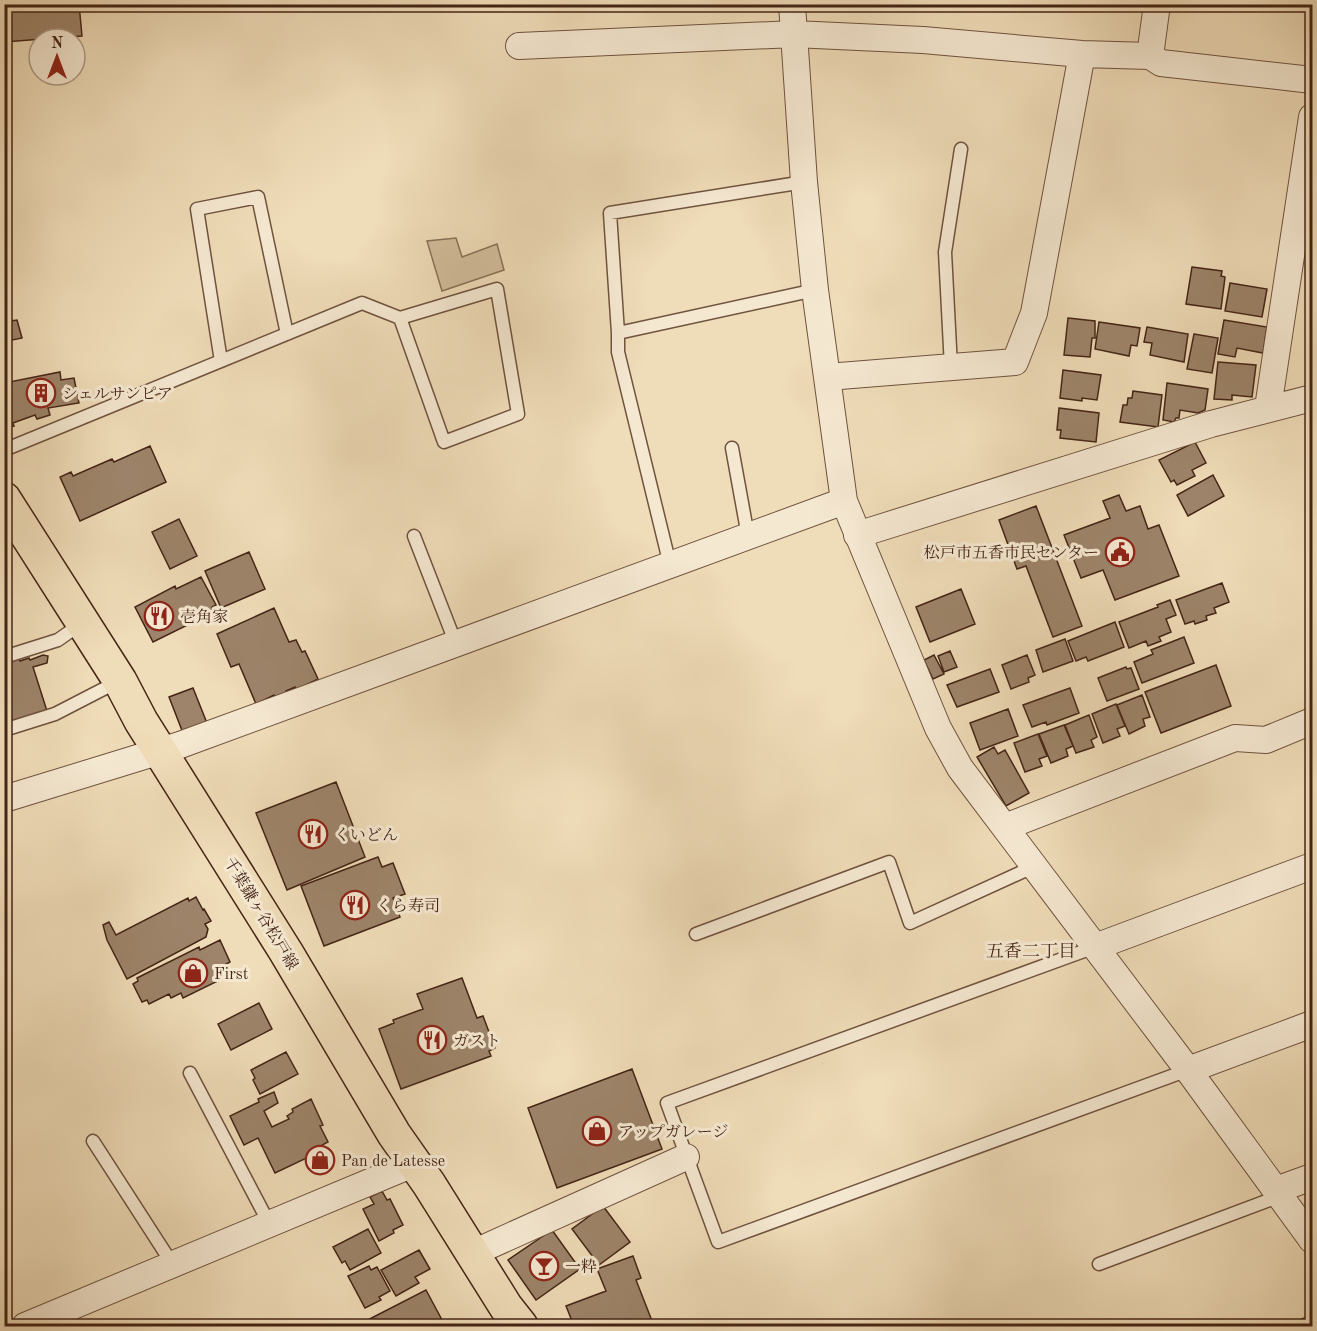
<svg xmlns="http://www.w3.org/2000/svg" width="1317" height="1331" viewBox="0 0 1317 1331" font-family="'Old Standard TT','Noto Serif JP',serif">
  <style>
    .green { fill: #d2bd9c; stroke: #8c7059; stroke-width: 1.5 }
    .building { fill: #9d846a; stroke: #452416; stroke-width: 1.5 }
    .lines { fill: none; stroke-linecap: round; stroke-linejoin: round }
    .lane-casing { stroke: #70523e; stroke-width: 15 }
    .street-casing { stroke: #70523e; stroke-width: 28 }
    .primary-casing { stroke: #452416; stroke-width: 36 }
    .lane { stroke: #f5e8d1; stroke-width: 12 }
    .street { stroke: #f5e8d1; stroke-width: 26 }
    .primary { stroke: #efdcb8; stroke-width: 33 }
    .labels { text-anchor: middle; stroke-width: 6; stroke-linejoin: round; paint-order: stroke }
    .poi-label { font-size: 16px; fill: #452416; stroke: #f5e8d1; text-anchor: start }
    .street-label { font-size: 16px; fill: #452416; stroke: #f5e8d1 }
    .neighbourhood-label { font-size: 18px; fill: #452416; stroke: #f5e8d1 }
  </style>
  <rect width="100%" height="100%" fill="#efdcb8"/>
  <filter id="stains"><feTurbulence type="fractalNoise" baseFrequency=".00333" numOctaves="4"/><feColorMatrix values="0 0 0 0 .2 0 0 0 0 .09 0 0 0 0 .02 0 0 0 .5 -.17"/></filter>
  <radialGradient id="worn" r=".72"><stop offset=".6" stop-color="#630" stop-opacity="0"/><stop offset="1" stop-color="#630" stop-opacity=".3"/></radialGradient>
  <path class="green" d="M456 238 462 257 497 244 504 270 442 291 427 241Z"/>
  <path class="building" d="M4 4H79L82 36 4 42Z
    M1192 267 1222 271 1221 276 1225 277 1221 309 1186 304Z
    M1230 283 1267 289 1262 317 1225 311Z
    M1068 318 1095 321V338H1092L1090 357 1064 355Z
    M17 320 22 338 7 341 9 356 4 357V322Z
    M1224 320 1267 327 1263 353 1237 348 1235 357 1218 354Z
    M1099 322 1140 328 1137 346 1131 345 1129 356 1095 349Z
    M1147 327 1188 334 1184 362 1150 355 1152 343 1144 342Z
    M1194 334 1218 338 1212 373 1187 369Z
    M1218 362 1256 365 1252 397 1232 395V400L1214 399Z
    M1063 370 1101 375 1097 400 1082 398V401L1060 398Z
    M60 372 61 380 74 378 79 403 48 408 50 415 37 419 35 415 13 423 14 426 4 427V383Z
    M1167 383 1208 389 1205 410 1198 413 1180 410 1179 418H1176L1174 422 1163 420Z
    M1133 391 1162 395 1158 427 1120 422 1123 405H1127L1128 398H1132Z
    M1059 408 1099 413 1096 442 1060 438 1061 430H1057Z
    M1195 442 1206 463 1192 470 1195 476 1177 485 1174 480 1171 482 1159 460Z
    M150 446 166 482 80 521 60 477 71 472 73 476 112 459 114 462Z
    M1213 475 1224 496 1188 516 1177 495Z
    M1119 495 1126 511 1140 506 1148 529 1159 525 1179 576 1115 600 1103 570 1081 578 1064 535 1110 518 1103 501Z
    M1036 506 1082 626 1053 637 1026 566 1017 569 999 520Z
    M179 519 197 556 170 569 152 532Z
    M249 552 265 589 221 608 205 571Z
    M201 577 216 605 212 607 214 612 153 642 135 607 175 586 176 589Z
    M1222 583 1229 602 1214 608 1216 613 1206 616 1207 620 1195 624 1194 621 1185 624 1176 600Z
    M961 589 975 624 930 642 916 607Z
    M1170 600 1176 615 1166 619 1171 632 1159 637 1161 641 1148 646 1146 641 1129 648 1119 622 1158 607 1157 605Z
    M274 608 289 642 296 640 302 652 305 651 318 679 296 690 295 687 286 691V694L275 698 274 695 256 704 239 664 231 667 217 634Z
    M1115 622 1124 647 1088 661 1086 657 1076 661 1068 641Z
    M1184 637 1194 663 1142 683 1134 662 1153 654 1151 650Z
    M1065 639 1073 661 1043 672 1036 650Z
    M950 651 957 667 944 672 938 656Z
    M43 655 48 656 47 663 33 667 47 711 4 725V663L19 658 20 661 29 658 30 660Z
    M934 655 944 674 933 679 924 660Z
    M1027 655 1035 675 1028 678 1029 682 1011 689 1002 665Z
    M1216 665 1231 706 1161 733 1145 692Z
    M1126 667 1127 669 1131 668 1139 689 1107 701 1098 678Z
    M990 669 999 692 957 707 947 685Z
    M193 688 207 723 183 733 169 697Z
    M1070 688 1079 713 1047 725 1046 722 1032 727 1023 705Z
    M1142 695 1150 717 1143 719 1145 726 1129 734 1117 705Z
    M1116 704 1125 726 1117 729 1120 736 1103 743 1092 714Z
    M1008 709 1018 736 980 750 970 723Z
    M1089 715 1097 737 1091 740 1094 747 1076 753 1065 725Z
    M1064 725 1073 746 1066 749 1068 756 1051 763 1039 734Z
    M1038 734 1047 756 1039 759 1042 766 1025 772 1014 743Z
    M994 747 998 754 1005 750 1029 793 1006 806 977 757Z
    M336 782 365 857 287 890 256 813Z
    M378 857 382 867 393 863 405 894 393 898 400 917 324 946 301 886Z
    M196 897 203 910 204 909 211 921 205 924 208 929 206 937 127 979 107 940 103 925 109 922 116 935 188 898 189 901Z
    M220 940 230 962 221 967 226 977 183 998 181 993 171 998 169 994 149 1004 147 1000 142 1002 133 984 138 981 137 978 199 947 200 950Z
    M462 978 477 1018 483 1016 495 1048 489 1051 491 1056 401 1089 379 1029 394 1023 393 1020 423 1009 417 994Z
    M259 1003 272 1029 231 1050 218 1024Z
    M286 1052 298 1074 260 1094 253 1080 255 1078 251 1070Z
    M632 1069 662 1149 557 1188 528 1108Z
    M274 1092 278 1103 264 1111 272 1127 289 1119 287 1116 293 1112 292 1109 311 1099 323 1125 320 1126 328 1142 311 1151 313 1155 275 1173 258 1138 244 1145 230 1116 259 1102 258 1099Z
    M382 1191 387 1200 390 1199 403 1225 393 1230 394 1233 379 1241 363 1209 374 1204 370 1197Z
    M603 1206 630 1242 599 1265 572 1229Z
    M368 1229 381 1253 350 1270 345 1261 342 1263 333 1247Z
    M552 1230 580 1269 536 1300 508 1260Z
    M419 1250 430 1269 415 1277 419 1283 396 1296 381 1270Z
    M633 1256 641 1278 636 1280 654 1326H574L566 1306 606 1291 597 1269Z
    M369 1266 371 1270 377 1267 390 1291 379 1297 381 1300 365 1308 348 1276Z
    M426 1290 442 1320 430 1326H356Z"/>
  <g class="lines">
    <g class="lane-casing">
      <path id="lane" d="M804 182 610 213 618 333 815 290
        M618 333V352L670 565
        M221 361 197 209 258 197 287 334
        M951 367 945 252 961 149
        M732 448 748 536
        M4 450 362 303 400 318 497 289 518 414 444 442 400 318
        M414 536 456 644
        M4 657 58 640 82 623
        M4 730 55 714 119 681
        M696 934 889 862 910 923 1035 866
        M1095 947 667 1103 718 1242 1188 1070
        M190 1073 270 1225
        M93 1141 173 1265
        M1099 1264 1280 1196
        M1302 1326 1312 1322"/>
    </g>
    <g class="street-casing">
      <path id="street" d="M792 4 804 182 815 290 844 501 938 728 960 768 1188 1070 1312 1240
        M519 46 794 34 923 40 1082 54 1150 56 1161 63 1312 80
        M1150 56 1157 4
        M827 377 1015 362 1034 313 1082 54
        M1268 408 1312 117
        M857 535 1211 424 1312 398
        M4 799 180 745 844 501
        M1005 827 1235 738 1266 740 1312 721
        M1095 947 1312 866
        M1188 1070 1312 1024
        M1276 1190 1312 1177
        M473 1253 686 1157
        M25 1326 413 1164"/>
    </g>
    <g class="primary-casing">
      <path id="primary" d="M4 499 120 681 141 721 286 952 394 1134 429 1184 506 1307 521 1326"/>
    </g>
    <use href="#lane" class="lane"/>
    <use href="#street" class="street"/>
    <use href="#primary" class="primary"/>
  </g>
  <defs>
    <g id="building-ring" transform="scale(1.5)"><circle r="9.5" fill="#f5e8d1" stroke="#8f2418" stroke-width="1.5"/><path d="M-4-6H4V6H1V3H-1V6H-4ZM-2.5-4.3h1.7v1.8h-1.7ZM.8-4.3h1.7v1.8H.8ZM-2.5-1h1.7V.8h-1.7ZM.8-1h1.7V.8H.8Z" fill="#8f2418"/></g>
    <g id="civic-ring" transform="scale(1.5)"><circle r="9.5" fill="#f5e8d1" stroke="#8f2418" stroke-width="1.5"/><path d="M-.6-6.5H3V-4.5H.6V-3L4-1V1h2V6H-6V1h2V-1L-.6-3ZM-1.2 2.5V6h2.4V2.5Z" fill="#8f2418"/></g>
    <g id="restaurant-ring" transform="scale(1.5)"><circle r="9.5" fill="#f5e8d1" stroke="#8f2418" stroke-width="1.5"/><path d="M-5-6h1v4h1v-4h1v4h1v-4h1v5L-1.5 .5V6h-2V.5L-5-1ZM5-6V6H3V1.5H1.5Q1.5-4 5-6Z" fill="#8f2418"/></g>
    <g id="shop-ring" transform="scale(1.5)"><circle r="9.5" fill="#f5e8d1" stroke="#8f2418" stroke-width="1.5"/><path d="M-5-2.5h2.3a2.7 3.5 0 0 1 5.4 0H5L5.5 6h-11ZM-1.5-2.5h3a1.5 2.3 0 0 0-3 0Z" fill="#8f2418"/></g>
    <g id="bar-ring" transform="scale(1.5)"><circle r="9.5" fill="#f5e8d1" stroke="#8f2418" stroke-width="1.5"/><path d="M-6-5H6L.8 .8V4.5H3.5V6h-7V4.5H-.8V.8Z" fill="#8f2418"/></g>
  </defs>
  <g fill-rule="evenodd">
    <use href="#building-ring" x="41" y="393"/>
    <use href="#civic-ring" x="1120" y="552"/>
    <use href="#restaurant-ring" x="159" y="616"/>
    <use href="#restaurant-ring" x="313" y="834"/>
    <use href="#restaurant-ring" x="355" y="905"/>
    <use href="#shop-ring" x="193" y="973"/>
    <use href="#restaurant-ring" x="432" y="1040"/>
    <use href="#shop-ring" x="597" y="1131"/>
    <use href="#shop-ring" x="320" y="1160"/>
    <use href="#bar-ring" x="544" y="1266"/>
  </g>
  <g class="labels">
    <g class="poi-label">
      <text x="62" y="399">シェルサンピア</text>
      <text x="1099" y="558" text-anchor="end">松戸市五香市民センター</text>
      <text x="180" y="622">壱角家</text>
      <text x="334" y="840">くいどん</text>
      <text x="376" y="911">くら寿司</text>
      <text x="214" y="979">First</text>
      <text x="453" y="1046">ガスト</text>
      <text x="618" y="1137">アップガレージ</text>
      <text x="341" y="1166">Pan de Latesse</text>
      <text x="565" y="1272">一粋</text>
    </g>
    <g class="street-label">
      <text transform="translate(262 913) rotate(59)" y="6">千葉鎌ヶ谷松戸線</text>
    </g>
    <g class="neighbourhood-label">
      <text x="1031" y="957">五香二丁目</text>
    </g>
  </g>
  <rect width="1317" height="1331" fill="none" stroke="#efdcb8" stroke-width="24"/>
  <rect x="6" y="6" width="1305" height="1319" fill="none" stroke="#452416" stroke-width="3"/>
  <rect x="12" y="12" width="1293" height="1307" fill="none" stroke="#452416" stroke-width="1.5"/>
  <g transform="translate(57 57)"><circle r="28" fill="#f5e8d1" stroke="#af9a86" stroke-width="1.5"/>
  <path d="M0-4.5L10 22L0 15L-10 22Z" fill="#8f2418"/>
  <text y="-9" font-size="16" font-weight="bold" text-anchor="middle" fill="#452416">N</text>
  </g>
  <rect width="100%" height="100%" filter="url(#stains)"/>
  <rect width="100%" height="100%" fill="url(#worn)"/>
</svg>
